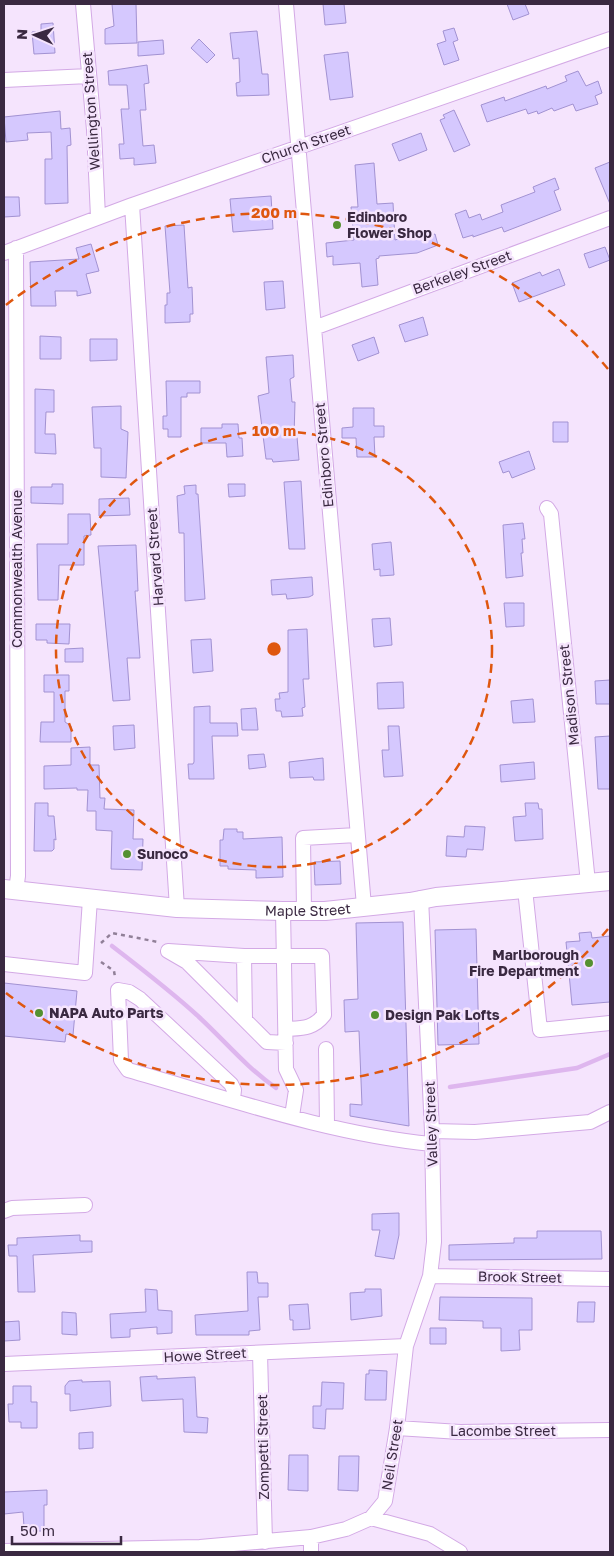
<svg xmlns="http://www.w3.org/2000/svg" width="614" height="1556" viewBox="0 0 614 1556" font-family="'Golos Text',sans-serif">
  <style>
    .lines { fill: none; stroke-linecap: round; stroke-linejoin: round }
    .stream { stroke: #deb6ee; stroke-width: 4.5 }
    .building { fill: #d5c8fe; stroke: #a292d2 }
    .minor-casing { stroke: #d3a9e5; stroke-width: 16 }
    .major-casing { stroke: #d3a9e5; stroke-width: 20 }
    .path { stroke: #918098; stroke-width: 2.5; stroke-dasharray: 4 4; stroke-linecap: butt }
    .minor { stroke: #fff; stroke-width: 14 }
    .major { stroke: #fff; stroke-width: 18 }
    .ring { fill: none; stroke: #df570f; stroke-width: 2.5; stroke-dasharray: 9 6 }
    .poi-dot { fill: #559131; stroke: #f5e4fd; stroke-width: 2 }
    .labels { text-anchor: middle; stroke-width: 5; stroke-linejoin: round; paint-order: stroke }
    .street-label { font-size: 14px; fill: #3a2941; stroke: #f5e4fd }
    .poi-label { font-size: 14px; font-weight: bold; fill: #3a2941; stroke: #f5e4fd; text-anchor: start }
    .centre { fill: #df570f; stroke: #f5e4fd; stroke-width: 2.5 }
    .ring-label { font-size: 15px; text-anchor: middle; font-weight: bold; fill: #df570f; stroke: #f5e4fd; stroke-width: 5; stroke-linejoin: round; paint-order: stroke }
  </style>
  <rect width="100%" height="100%" fill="#f5e4fd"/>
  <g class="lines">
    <path class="stream" d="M112 946C142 969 172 992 199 1017 225 1041 247 1068 276 1088
      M450 1087 577 1068 610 1054"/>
  </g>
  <path class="building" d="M112 4H136L137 43 105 44V29L114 26Z
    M323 4H344L346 23 325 25Z
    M507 4H525L529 14 513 20Z
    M53 23 55 53 34 54 32 32 41 31V24Z
    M454 28 458 40 453 42 459 60 444 65 437 44 446 41 443 31Z
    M257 31 262 74H268L269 95 237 96 236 83 240 82 239 58 233 59 230 33Z
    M199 39 215 55 207 63 191 48Z
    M163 40 164 54 138 56V42Z
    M348 52 353 97 330 100 324 55Z
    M147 65 149 83 144 84 146 110H140L143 146 154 145 156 163 134 165V158L120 159 119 144H124L121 109H129L127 85H109L108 71Z
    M578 71 586 86 598 81 602 93 595 96 598 104 576 111 573 104 554 111 552 108 538 114 537 111 528 114 526 109 487 122 481 105 504 97 505 101 546 86 547 89 567 81 565 76Z
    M454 110 470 145 454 152 440 120 445 118 443 115Z
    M60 111 61 129 70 128 71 145 67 146 68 203 45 204V159H52L51 132 27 133 28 140 6 142 4 117Z
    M421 133 427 150 399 161 392 144Z
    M610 162V204L595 168Z
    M374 163 377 204 393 203 395 240 430 229 432 235 435 234 438 245 417 253 379 256V258L376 259 378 285 362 287 360 263 333 265V256L327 257 326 243 354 240 351 207H358L355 165Z
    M555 178 559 189 554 191 561 210 504 232 502 227 473 237V235L463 238 455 214 466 210 469 218 480 214 482 220 503 212 501 205 535 192 533 187Z
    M271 196 273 229 233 232 230 199Z
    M4 197H19L20 216 4 217Z
    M184 225 188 288 192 287 193 314H190V322L165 323V305H167V293H170L165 226Z
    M91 244 99 271 86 274 91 293 77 296V291H55L56 306H31L30 262 79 259 76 248Z
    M605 247 610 260 589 268 584 254Z
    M559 269 565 285 519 302 512 283 540 272 542 276Z
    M283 281 285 308 266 310 264 282Z
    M423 317 428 335 405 342 399 325Z
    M40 336 61 337V359H40Z
    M374 337 379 353 358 361 352 345Z
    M90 339H117V360L90 361Z
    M293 355 294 377 290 379 292 402H295L294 437H297L299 460 273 462 272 459H266L258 396 269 393 266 357Z
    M166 381H200V393H187V397H181V437H168V429H163V416H167Z
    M35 389 54 390V412H46L45 434H55L56 454 35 453Z
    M121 406V429L128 432 126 478 101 477V448H94L92 407Z
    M353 408H374V426H384V437H374L375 457H357L356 438H342V428L353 427Z
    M553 422H568V442H553Z
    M222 424H238L239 438H242L243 456 227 457 226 443H201V428H222Z
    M529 451 535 469 512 478 509 471 503 473 499 462Z
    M301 481 305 549H289L284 482Z
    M52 484H63V504L31 503V487H52Z
    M228 484H245V496L229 497Z
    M196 485V494H198L205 599 185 601 184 533H179L177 496 185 494 184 486Z
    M129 498 130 515 99 516V499Z
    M68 514H90L91 535 84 536V565H59L58 600H38L37 544H68Z
    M523 523 525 539H522L523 553H521L523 576 506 578 503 525Z
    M391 542 394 575 380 576V569L374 570 372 544Z
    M136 545 138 591H135L140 658H127L130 700 113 701 98 546Z
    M312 577 313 595 309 597 287 599 286 594 272 595 271 580Z
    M504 603H524V626L506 627Z
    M390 618 392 645 374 647 372 619Z
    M36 624H70L69 644 47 643V640H36Z
    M307 629 309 679H303L305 707 302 708 303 716 282 717 281 711H276L275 699H280L279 693 288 692V630Z
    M211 639 213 671 193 673 191 640Z
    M83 648V662H65V649Z
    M44 675H69V691H65V722L71 726V742H40L41 722H54V692H44Z
    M610 680V704H596L595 681Z
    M403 682 404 708 378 709 377 683Z
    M533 699 535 722 513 723 511 701Z
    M210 706V723H237L238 736H212L214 779H189L188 764H193L194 762V707Z
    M256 708 258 730H242L241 709Z
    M134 725 135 748 114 750 113 726Z
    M388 726H399L403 776 384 777 382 750H389Z
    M610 736V789H598L595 737Z
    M90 747V765H99L100 798H105L104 809 134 810 133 839H143L142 870 111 869 112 831 96 830V811H87L88 790H77V788L44 789V766L71 765V748Z
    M264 754 266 767 249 769 248 755Z
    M323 758 324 780H314L313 777 290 778 289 762Z
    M534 762 535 779 501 782 500 765Z
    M35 803H48V816H54L56 840 54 839V849L52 851H34Z
    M525 803H538L539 809H542L543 839 515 841 513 817 526 816Z
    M465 826 485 827 483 850 467 849 466 857 446 856 447 836 464 837Z
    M224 829H237V832H243V839L282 837 283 877 256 878V870L228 869V866H220V840H223Z
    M340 861 341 884 315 885 314 862Z
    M403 922 409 1126 350 1116V1104L362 1105 359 1031 345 1032 344 1000 358 999 356 923Z
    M476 929 479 1044 438 1045 435 930Z
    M591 932 592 938 610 936V1002L572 1005 566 942 580 941 579 933Z
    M4 983 77 991 73 1035 66 1034 65 1042 4 1036Z
    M399 1213V1235L394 1259 375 1256 380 1230H372V1214Z
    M537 1231H601L602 1259 449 1260V1245L514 1243V1238H537Z
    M80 1235V1241H92V1252L33 1255 35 1292H18L17 1256H9L8 1245H17V1238Z
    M247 1272H257L258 1283H268V1297H258L260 1330 249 1331V1335H196L195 1315 248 1311Z
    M145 1289 157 1290 158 1310 172 1311V1333L157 1334V1327L130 1329V1337L111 1338 110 1314 146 1312Z
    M365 1289H381L382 1316 351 1320 350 1293 365 1292Z
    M440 1297 532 1298V1330H519L520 1350 501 1351V1328H483V1321L439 1320Z
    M578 1302H595L594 1322H577Z
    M308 1304 310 1329 293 1330V1320H290L289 1305Z
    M62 1312 76 1313 77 1335 62 1334Z
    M19 1321 20 1340 4 1341V1322Z
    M430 1328H446V1344H430Z
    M369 1370 387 1371 386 1400H365L366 1374H369Z
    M157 1376V1379L195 1377 197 1417 208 1418 207 1433 184 1432 183 1399 142 1401 140 1377Z
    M82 1380V1382L110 1381 111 1406 70 1411V1394H65V1386L69 1381Z
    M322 1382 344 1383 343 1409H326L325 1429 313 1428V1406H321Z
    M13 1386H31V1402H37V1428H21V1422H9L8 1404H13Z
    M93 1432V1448L79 1449V1433Z
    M289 1455H308V1491L288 1490Z
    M339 1456H359L358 1491 338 1490Z
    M47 1490V1505H44V1527H42V1531H27V1527H24L23 1512 4 1514V1492Z"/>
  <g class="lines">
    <g class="minor-casing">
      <path id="minor" d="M83 4 94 130 98 217
        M286 4 364 906
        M4 80 89 76
        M132 205 177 908
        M4 253 132 205 610 39
        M314 328 610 218
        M547 508 551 514 588 883
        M525 889 540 1030 610 1023
        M16 890 18 876 16 248
        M283 911 286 1069 296 1090 292 1116
        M304 911 303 838 357 835
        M244 956 245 1019
        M4 964 85 973 90 899
        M286 1029C302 1028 313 1029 324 1015L322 956H244L168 951 187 962 267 1042 286 1043
        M326 1049 327 1124
        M233 1099 234 1090 231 1084 140 999 129 992 118 990 121 1060 128 1070C227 1098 329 1134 432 1144
        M432 1131 475 1132 590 1122 610 1112
        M4 1211 12 1208 85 1205
        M430 1276 610 1279
        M260 1353 265 1542
        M4 1364 406 1346
        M397 1428 460 1432 610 1430
        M371 1518 430 1534 460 1552
        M4 1551 200 1547 311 1537 346 1529 371 1518 385 1501 397 1428 406 1346 430 1276 434 1242 432 1131 421 898
        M311 1552V1537"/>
    </g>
    <g class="major-casing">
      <g id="major">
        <path id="s1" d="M4 889 177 908 283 911H325L410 902 436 897 610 881"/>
      </g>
    </g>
    <path class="path" d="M101 943 112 933 158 942
      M101 962 114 971 115 977"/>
    <use href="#minor" class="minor"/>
    <use href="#major" class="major"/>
  </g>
  <g class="ring">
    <circle cx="274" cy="649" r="218"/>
    <path d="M608 929A436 436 0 0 1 6 993M6 305A436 436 0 0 1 608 369"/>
  </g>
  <g class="poi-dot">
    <circle cx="337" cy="225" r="5"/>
    <circle cx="127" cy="854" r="5"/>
    <circle cx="589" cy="963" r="5"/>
    <circle cx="39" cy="1013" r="5"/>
    <circle cx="375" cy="1015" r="5"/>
  </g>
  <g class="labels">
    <g class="street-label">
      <text transform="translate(91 111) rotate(-94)" y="5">Wellington Street</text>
      <text transform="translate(306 144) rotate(-19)" y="5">Church Street</text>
      <text transform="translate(462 272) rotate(-20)" y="5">Berkeley Street</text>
      <text transform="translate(324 455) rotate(-95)" y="5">Edinboro Street</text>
      <text transform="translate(155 557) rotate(-94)" y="5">Harvard Street</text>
      <text transform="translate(17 569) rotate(-90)" y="5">Commonwealth Avenue</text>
      <text transform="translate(569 695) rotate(-96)" y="5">Madison Street</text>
      <text dy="5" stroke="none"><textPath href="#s1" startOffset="305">Maple Street</textPath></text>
      <text transform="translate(431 1124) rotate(-92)" y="5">Valley Street</text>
      <text transform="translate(520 1277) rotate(1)" y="5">Brook Street</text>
      <text transform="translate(205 1355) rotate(-3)" y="5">Howe Street</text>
      <text x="503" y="1436">Lacombe Street</text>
      <text transform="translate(263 1447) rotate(-91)" y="5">Zompetti Street</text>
      <text transform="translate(392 1455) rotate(-81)" y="5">Neil Street</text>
    </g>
    <g class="poi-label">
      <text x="347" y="222">Edinboro<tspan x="347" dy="16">Flower Shop</tspan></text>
      <text x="137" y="859">Sunoco</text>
      <text x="579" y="960" text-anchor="end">Marlborough<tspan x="579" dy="16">Fire Department</tspan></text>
      <text x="49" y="1018">NAPA Auto Parts</text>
      <text x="385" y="1020">Design Pak Lofts</text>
    </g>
  </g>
  <circle cx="274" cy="649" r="8" class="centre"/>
  <g class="ring-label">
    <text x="274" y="218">200 m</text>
    <text x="274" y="436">100 m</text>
  </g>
  <rect width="614" height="1556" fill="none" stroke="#3a2941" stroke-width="10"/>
  <g transform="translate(35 35) rotate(273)" stroke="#f5e4fd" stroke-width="4" paint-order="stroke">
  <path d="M0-4L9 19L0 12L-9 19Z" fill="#3a2941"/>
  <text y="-8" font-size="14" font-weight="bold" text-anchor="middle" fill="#3a2941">N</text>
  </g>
  <path d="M12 1536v8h109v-8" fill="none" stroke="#3a2941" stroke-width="2.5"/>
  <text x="20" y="1536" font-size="15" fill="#3a2941" stroke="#f5e4fd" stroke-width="4" paint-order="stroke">50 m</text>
</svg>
